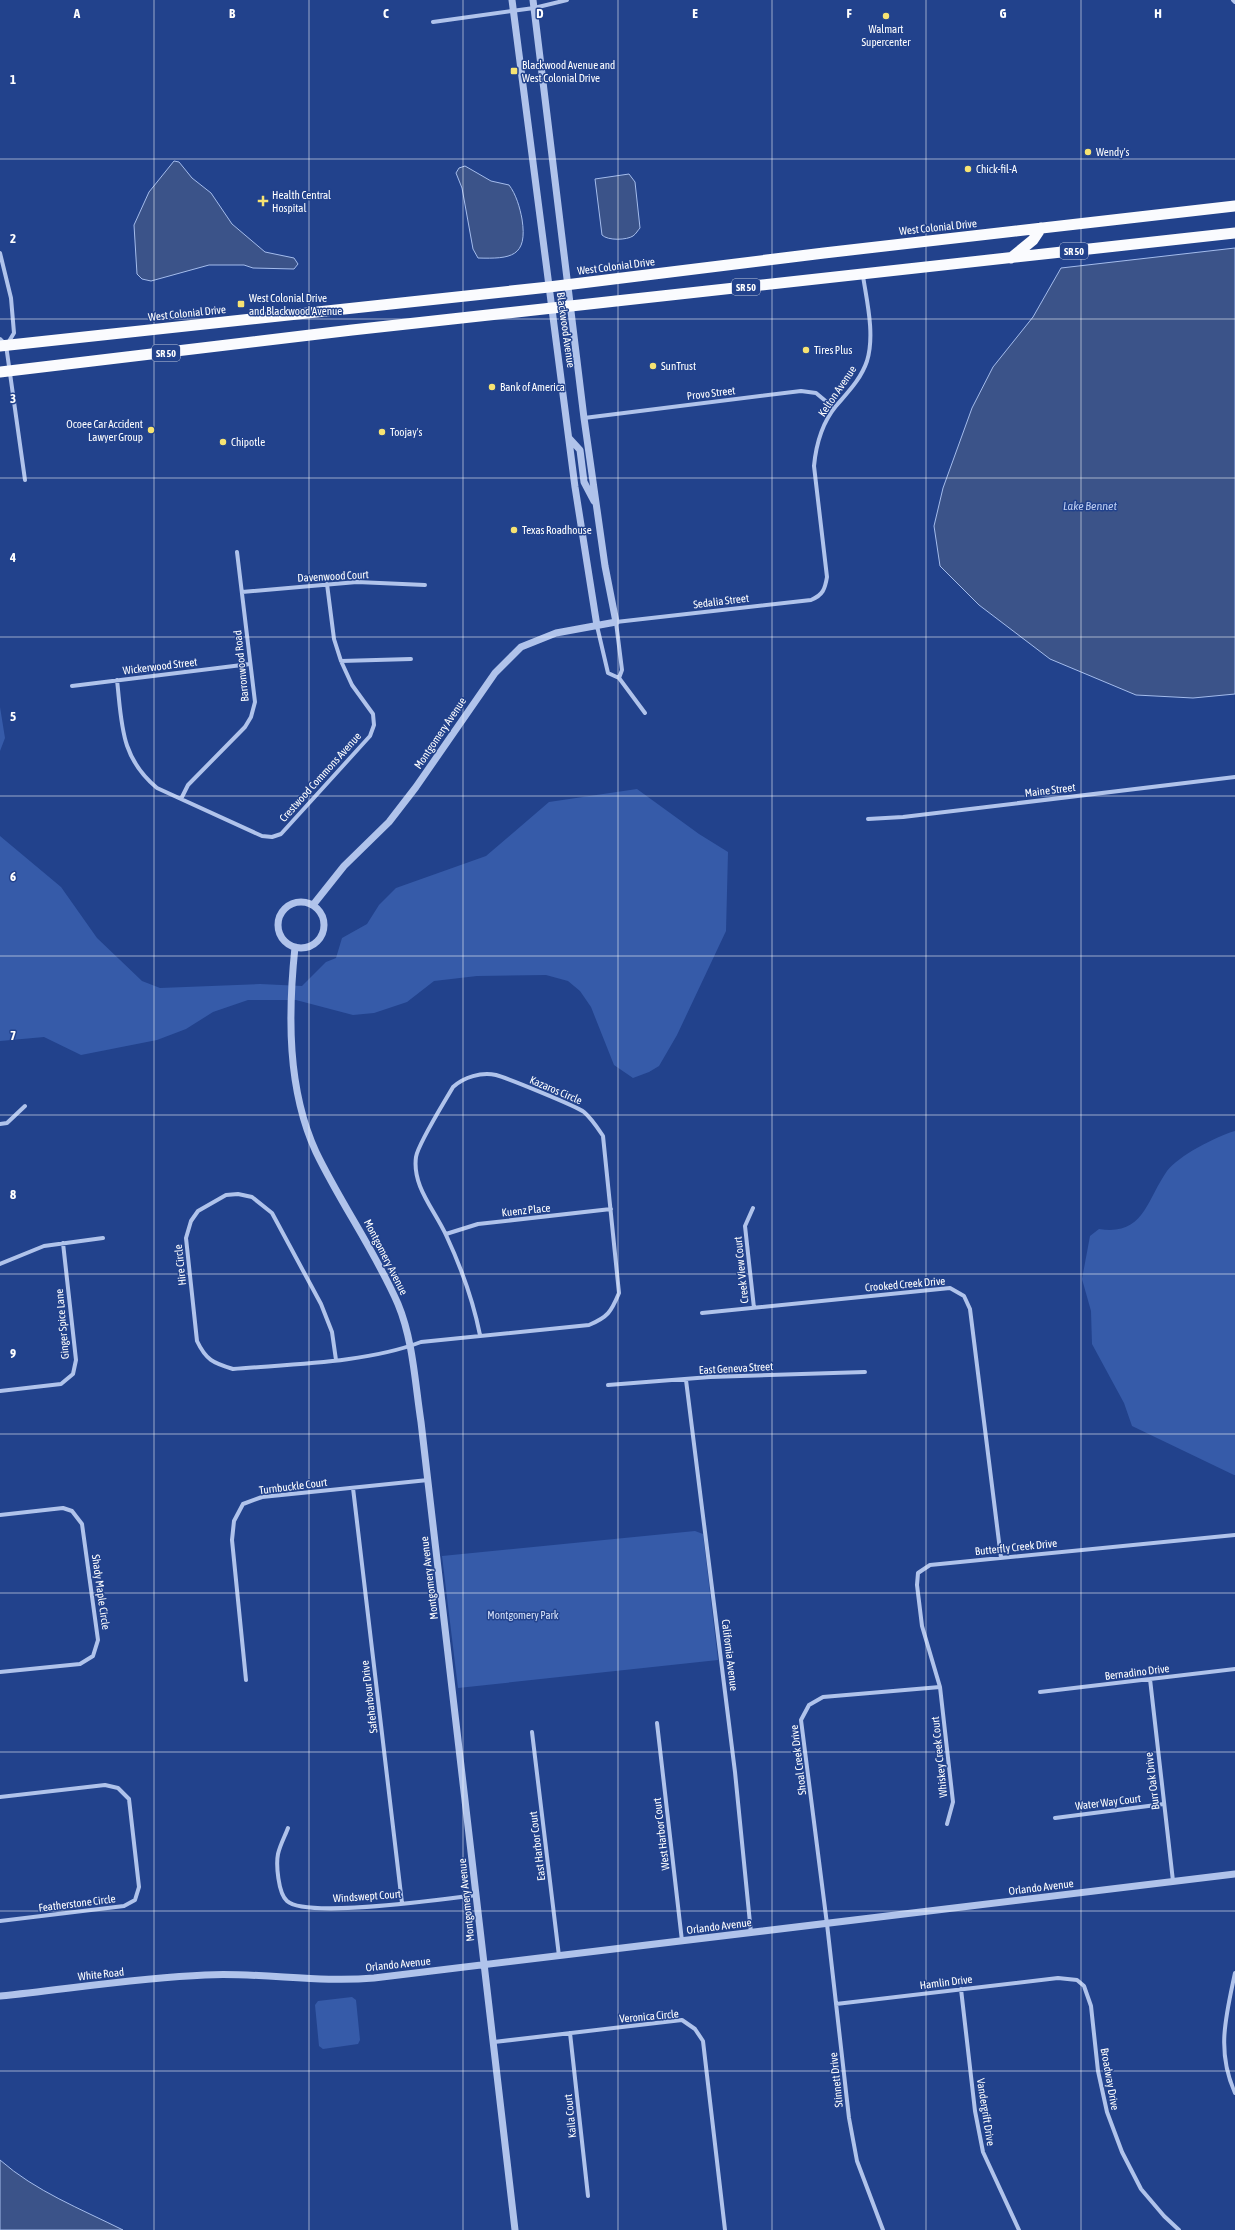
<svg xmlns="http://www.w3.org/2000/svg" width="1235" height="2230" viewBox="0 0 1235 2230" font-family="'Asap Condensed',sans-serif">
  <style>
    .green { fill: #365ba9 }
    .water { fill: #3b5389; stroke: #a4bcec }
    .lines { fill: none; stroke-linecap: round; stroke-linejoin: round }
    .minor { stroke: #b0c3eb; stroke-width: 4 }
    .tertiary { stroke: #b0c3eb; stroke-width: 7 }
    .trunk { stroke: #fafbfe; stroke-width: 11 }
    .grid { fill: none; stroke: #fff; stroke-width: 1; stroke-opacity: 0.55 }
    .poi-dot { fill: #f7e372; stroke: #22428c; stroke-width: 1.5 }
    .labels { text-anchor: middle; stroke-width: 3; stroke-linejoin: round; paint-order: stroke }
    .shield { fill: #22428c; stroke: #bdc6dc; stroke-width: 1 }
    .shield-label { font-size: 10px; font-weight: bold; fill: #fff }
    .poi-label { font-size: 11px; fill: #fff; stroke: #22428c; text-anchor: start }
    .street-label { font-size: 11px; fill: #fff; stroke: #22428c }
    .park-label { font-size: 11px; fill: #d5e0f8; stroke: #22428c }
    .water-label { font-size: 12px; font-style: italic; fill: #bccdf2; stroke: #22428c }
    .grid-label { font-size: 13px; text-anchor: middle; font-weight: bold; fill: #fff; stroke: #22428c; stroke-width: 3; stroke-linejoin: round; paint-order: stroke }
  </style>
  <rect width="100%" height="100%" fill="#22428c"/>
  <path class="green" d="M0 707 5 738 0 751Z
    M637 789 699 834 728 852 726 931 677 1035 659 1066 649 1072 633 1078 614 1065 591 1007 580 991 568 981 546 975 477 976 434 981 407 1002 374 1013 353 1015 296 1000H248L213 1012 186 1029 157 1040 81 1055 44 1037 0 1041V836L61 887 97 938 142 981 160 988 260 984 302 986 326 962 336 958 342 938 367 924 379 905 396 888 486 856 549 802Z
    M1235 1131V1475H1234L1132 1426 1124 1403 1092 1344 1091 1311 1082 1279 1090 1236 1099 1229C1144 1236 1146 1201 1167 1171 1178 1156 1217 1136 1235 1131Z
    M695 1531 703 1534 718 1660 458 1688 442 1556Z
    M352 1997 356 2000 360 2040 358 2044 323 2049 319 2046 315 2005 318 2001Z"/>
  <path class="water" d="M174 161 179 162 192 178 211 193 232 224 265 252 294 258 298 264 294 269 253 268 244 265H209L151 281 142 279 137 274 134 225 149 192Z
    M465 166 491 181 509 185C516 194 520 208 522 219 528 257 511 259 478 258L473 249 462 188 456 173 459 168Z
    M629 174 635 182 640 228C638 230 636 234 633 236 627 240 608 241 602 235L595 179Z
    M1235 248V694L1193 698 1136 695 1050 659 979 605 940 566 934 526 943 488 972 408 993 367 1033 317 1061 268Z
    M0 2160C35 2191 81 2209 123 2230H0Z"/>
  <g class="lines">
    <path class="minor" d="M1233 0 1235 2
      M433 22 534 8 567 0
      M0 253 11 298 14 333 8 343
      M0 339 6 345 25 480
      M584 418 801 391 816 393 834 408
      M242 592 357 582 425 585
      M597 626 608 673 619 678 645 713
      M341 661 411 659
      M619 678 622 670 616 622 811 600C823 595 825 589 827 577L814 466C816 445 822 423 836 406 848 392 861 379 867 361 875 335 867 302 863 276
      M117 680C122 724 120 757 157 788L262 836 272 837 281 834 370 736 374 725 373 714 352 685 341 661 334 639 327 584
      M72 686 250 664
      M181 799 188 785 245 727 251 717 255 702 237 552
      M868 819 903 817 1235 777
      M0 1124 7 1123 25 1106
      M753 1208 745 1226 754 1308
      M446 1234 478 1224 611 1209
      M0 1264 44 1246 103 1238
      M702 1313 950 1288 964 1296 970 1309 1001 1558
      M336 1360 332 1332 321 1304 272 1213 252 1197 238 1194 226 1195 198 1211 191 1221 186 1238 197 1341C206 1360 213 1363 233 1369 292 1364 366 1363 421 1342L589 1325C608 1317 611 1312 619 1293L603 1136C597 1127 592 1119 584 1112 576 1106 507 1078 496 1075 481 1072 464 1077 453 1087 445 1101 418 1144 416 1157 412 1186 434 1209 446 1235 461 1267 473 1300 480 1335
      M686 1380 735 1772 751 1933
      M608 1385 710 1377 865 1372
      M0 1391 61 1384 73 1374 76 1360 63 1243
      M353 1488 402 1903
      M0 1515 63 1508 72 1511 82 1524 98 1640 93 1656 80 1664 0 1672
      M1150 1679 1173 1881
      M246 1680 232 1540 234 1521 243 1504 262 1497 428 1480
      M1040 1692 1235 1669
      M657 1723 682 1941
      M532 1732 559 1956
      M0 1797 105 1785 118 1788 129 1799 139 1887 135 1900 124 1906 0 1921
      M1055 1818 1164 1804
      M947 1824 953 1802 940 1687 922 1626 917 1585 918 1573 930 1565 1235 1535
      M288 1828C285 1836 280 1845 278 1854 276 1864 278 1893 287 1901 306 1919 445 1899 477 1895
      M1235 1973C1226 2016 1216 2051 1235 2093
      M961 1989 975 2111 983 2152 1019 2230
      M836 2004 1058 1978 1077 1980 1084 1986 1091 2006 1098 2071 1107 2112 1122 2152 1141 2189 1164 2216 1179 2230
      M570 2033 588 2196
      M494 2042 682 2020 695 2029 703 2041 725 2230
      M883 2230 857 2161 849 2118 827 1924 801 1720 809 1705 823 1697 940 1687"/>
    <path class="tertiary" d="M512 0 575 487 597 626
      M569 438 580 450 584 482 594 501
      M278 925a23 23 0 1 1 46 0a23 23 0 1 1-46 0Z
      M313 905 344 866 389 822 416 787 495 673 521 647 556 633 616 622 605 566 584 418 533 0
      M295 947C288 1014 287 1089 316 1152 341 1204 375 1251 398 1304 413 1340 415 1383 421 1422L515 2230
      M0 1996C68 1989 137 1978 205 1975 262 1972 317 1983 374 1978L1235 1874"/>
    <path class="trunk" d="M1011 258 1033 240 1041 228
      M0 346 549 287 824 253 1235 206
      M0 372 352 330 1235 233"/>
  </g>
  <path class="grid" d="M154 0V2230M309 0V2230M463 0V2230M618 0V2230M772 0V2230M926 0V2230M1081 0V2230M0 159H1235M0 319H1235M0 478H1235M0 637H1235M0 796H1235M0 956H1235M0 1115H1235M0 1274H1235M0 1434H1235M0 1593H1235M0 1752H1235M0 1911H1235M0 2071H1235"/>
  <g class="poi-dot">
    <circle cx="886" cy="16" r="4"/>
    <rect x="510" y="67" width="8" height="8" rx="2"/>
    <circle cx="1088" cy="152" r="4"/>
    <circle cx="968" cy="169" r="4"/>
    <path d="M261 195h4v4h4v4h-4v4h-4v-4h-4v-4h4z"/>
    <rect x="237" y="300" width="8" height="8" rx="2"/>
    <circle cx="806" cy="350" r="4"/>
    <circle cx="653" cy="366" r="4"/>
    <circle cx="492" cy="387" r="4"/>
    <circle cx="151" cy="430" r="4"/>
    <circle cx="382" cy="432" r="4"/>
    <circle cx="223" cy="442" r="4"/>
    <circle cx="514" cy="530" r="4"/>
  </g>
  <g class="labels">
    <g class="shield">
      <rect x="1060" y="243" width="28" height="16" rx="3"/>
      <rect x="732" y="279" width="28" height="16" rx="3"/>
      <rect x="152" y="345" width="28" height="16" rx="3"/>
    </g>
    <g class="shield-label">
      <text x="1074" y="255">SR 50</text>
      <text x="746" y="291">SR 50</text>
      <text x="166" y="357">SR 50</text>
    </g>
    <g class="poi-label">
      <text x="886" y="33" text-anchor="middle">Walmart<tspan x="886" dy="13">Supercenter</tspan></text>
      <text x="522" y="69">Blackwood Avenue and<tspan x="522" dy="13">West Colonial Drive</tspan></text>
      <text x="1096" y="156">Wendy's</text>
      <text x="976" y="173">Chick-fil-A</text>
      <text x="272" y="199">Health Central<tspan x="272" dy="13">Hospital</tspan></text>
      <text x="249" y="302">West Colonial Drive<tspan x="249" dy="13">and Blackwood Avenue</tspan></text>
      <text x="814" y="354">Tires Plus</text>
      <text x="661" y="370">SunTrust</text>
      <text x="500" y="391">Bank of America</text>
      <text x="143" y="428" text-anchor="end">Ocoee Car Accident<tspan x="143" dy="13">Lawyer Group</tspan></text>
      <text x="390" y="436">Toojay's</text>
      <text x="231" y="446">Chipotle</text>
      <text x="522" y="534">Texas Roadhouse</text>
    </g>
    <g class="street-label">
      <text transform="translate(938 227) rotate(-6)" y="4">West Colonial Drive</text>
      <text transform="translate(616 266) rotate(-7)" y="4">West Colonial Drive</text>
      <text transform="translate(187 313) rotate(-6)" y="4">West Colonial Drive</text>
      <text transform="translate(566 330) rotate(82)" y="4">Blackwood Avenue</text>
      <text transform="translate(837 391) rotate(-56)" y="4">Kelton Avenue</text>
      <text transform="translate(711 393) rotate(-7)" y="4">Provo Street</text>
      <text transform="translate(333 576) rotate(-3)" y="4">Davenwood Court</text>
      <text transform="translate(721 601) rotate(-7)" y="4">Sedalia Street</text>
      <text transform="translate(160 666) rotate(-7)" y="4">Wickerwood Street</text>
      <text transform="translate(241 666) rotate(-96)" y="4">Barronwood Road</text>
      <text transform="translate(440 733) rotate(-56)" y="4">Montgomery Avenue</text>
      <text transform="translate(320 777) rotate(-48)" y="4">Crestwood Commons Avenue</text>
      <text transform="translate(1050 790) rotate(-7)" y="4">Maine Street</text>
      <text transform="translate(556 1090) rotate(23)" y="4">Kazaros Circle</text>
      <text transform="translate(526 1210) rotate(-6)" y="4">Kuenz Place</text>
      <text transform="translate(386 1257) rotate(63)" y="4">Montgomery Avenue</text>
      <text transform="translate(180 1265) rotate(-96)" y="4">Hire Circle</text>
      <text transform="translate(741 1270) rotate(-96)" y="4">Creek View Court</text>
      <text transform="translate(905 1284) rotate(-5)" y="4">Crooked Creek Drive</text>
      <text transform="translate(62 1324) rotate(-95)" y="4">Ginger Spice Lane</text>
      <text transform="translate(736 1368) rotate(-3)" y="4">East Geneva Street</text>
      <text transform="translate(293 1486) rotate(-7)" y="4">Turnbuckle Court</text>
      <text transform="translate(1016 1547) rotate(-6)" y="4">Butterfly Creek Drive</text>
      <text transform="translate(429 1578) rotate(-97)" y="4">Montgomery Avenue</text>
      <text transform="translate(101 1592) rotate(82)" y="4">Shady Maple Circle</text>
      <text transform="translate(730 1655) rotate(83)" y="4">California Avenue</text>
      <text transform="translate(1137 1672) rotate(-7)" y="4">Bernadino Drive</text>
      <text transform="translate(369 1697) rotate(-97)" y="4">Safeharbour Drive</text>
      <text transform="translate(939 1757) rotate(-96)" y="4">Whiskey Creek Court</text>
      <text transform="translate(798 1760) rotate(-97)" y="4">Shoal Creek Drive</text>
      <text transform="translate(1152 1781) rotate(-97)" y="4">Burr Oak Drive</text>
      <text transform="translate(1108 1802) rotate(-7)" y="4">Water Way Court</text>
      <text transform="translate(661 1834) rotate(-97)" y="4">West Harbor Court</text>
      <text transform="translate(537 1846) rotate(-97)" y="4">East Harbor Court</text>
      <text transform="translate(1041 1887) rotate(-7)" y="4">Orlando Avenue</text>
      <text transform="translate(367 1896) rotate(-4)" y="4">Windswept Court</text>
      <text transform="translate(466 1900) rotate(-96)" y="4">Montgomery Avenue</text>
      <text transform="translate(77 1903) rotate(-7)" y="4">Featherstone Circle</text>
      <text transform="translate(719 1926) rotate(-7)" y="4">Orlando Avenue</text>
      <text transform="translate(398 1964) rotate(-6)" y="4">Orlando Avenue</text>
      <text transform="translate(101 1974) rotate(-6)" y="4">White Road</text>
      <text transform="translate(946 1982) rotate(-7)" y="4">Hamlin Drive</text>
      <text transform="translate(649 2016) rotate(-5)" y="4">Veronica Circle</text>
      <text transform="translate(1110 2079) rotate(80)" y="4">Broadway Drive</text>
      <text transform="translate(836 2080) rotate(-96)" y="4">Stinnett Drive</text>
      <text transform="translate(986 2112) rotate(81)" y="4">Vandergrift Drive</text>
      <text transform="translate(570 2116) rotate(-96)" y="4">Kaila Court</text>
    </g>
    <g class="park-label">
      <text x="523" y="1619">Montgomery Park</text>
    </g>
    <g class="water-label">
      <text x="1090" y="510">Lake Bennet</text>
    </g>
  </g>
  <g class="grid-label">
    <text x="77" y="18">A</text>
    <text x="232" y="18">B</text>
    <text x="386" y="18">C</text>
    <text x="540" y="18">D</text>
    <text x="695" y="18">E</text>
    <text x="849" y="18">F</text>
    <text x="1003" y="18">G</text>
    <text x="1158" y="18">H</text>
    <text x="13" y="84">1</text>
    <text x="13" y="243">2</text>
    <text x="13" y="403">3</text>
    <text x="13" y="562">4</text>
    <text x="13" y="721">5</text>
    <text x="13" y="881">6</text>
    <text x="13" y="1040">7</text>
    <text x="13" y="1199">8</text>
    <text x="13" y="1358">9</text>
  </g>
</svg>
